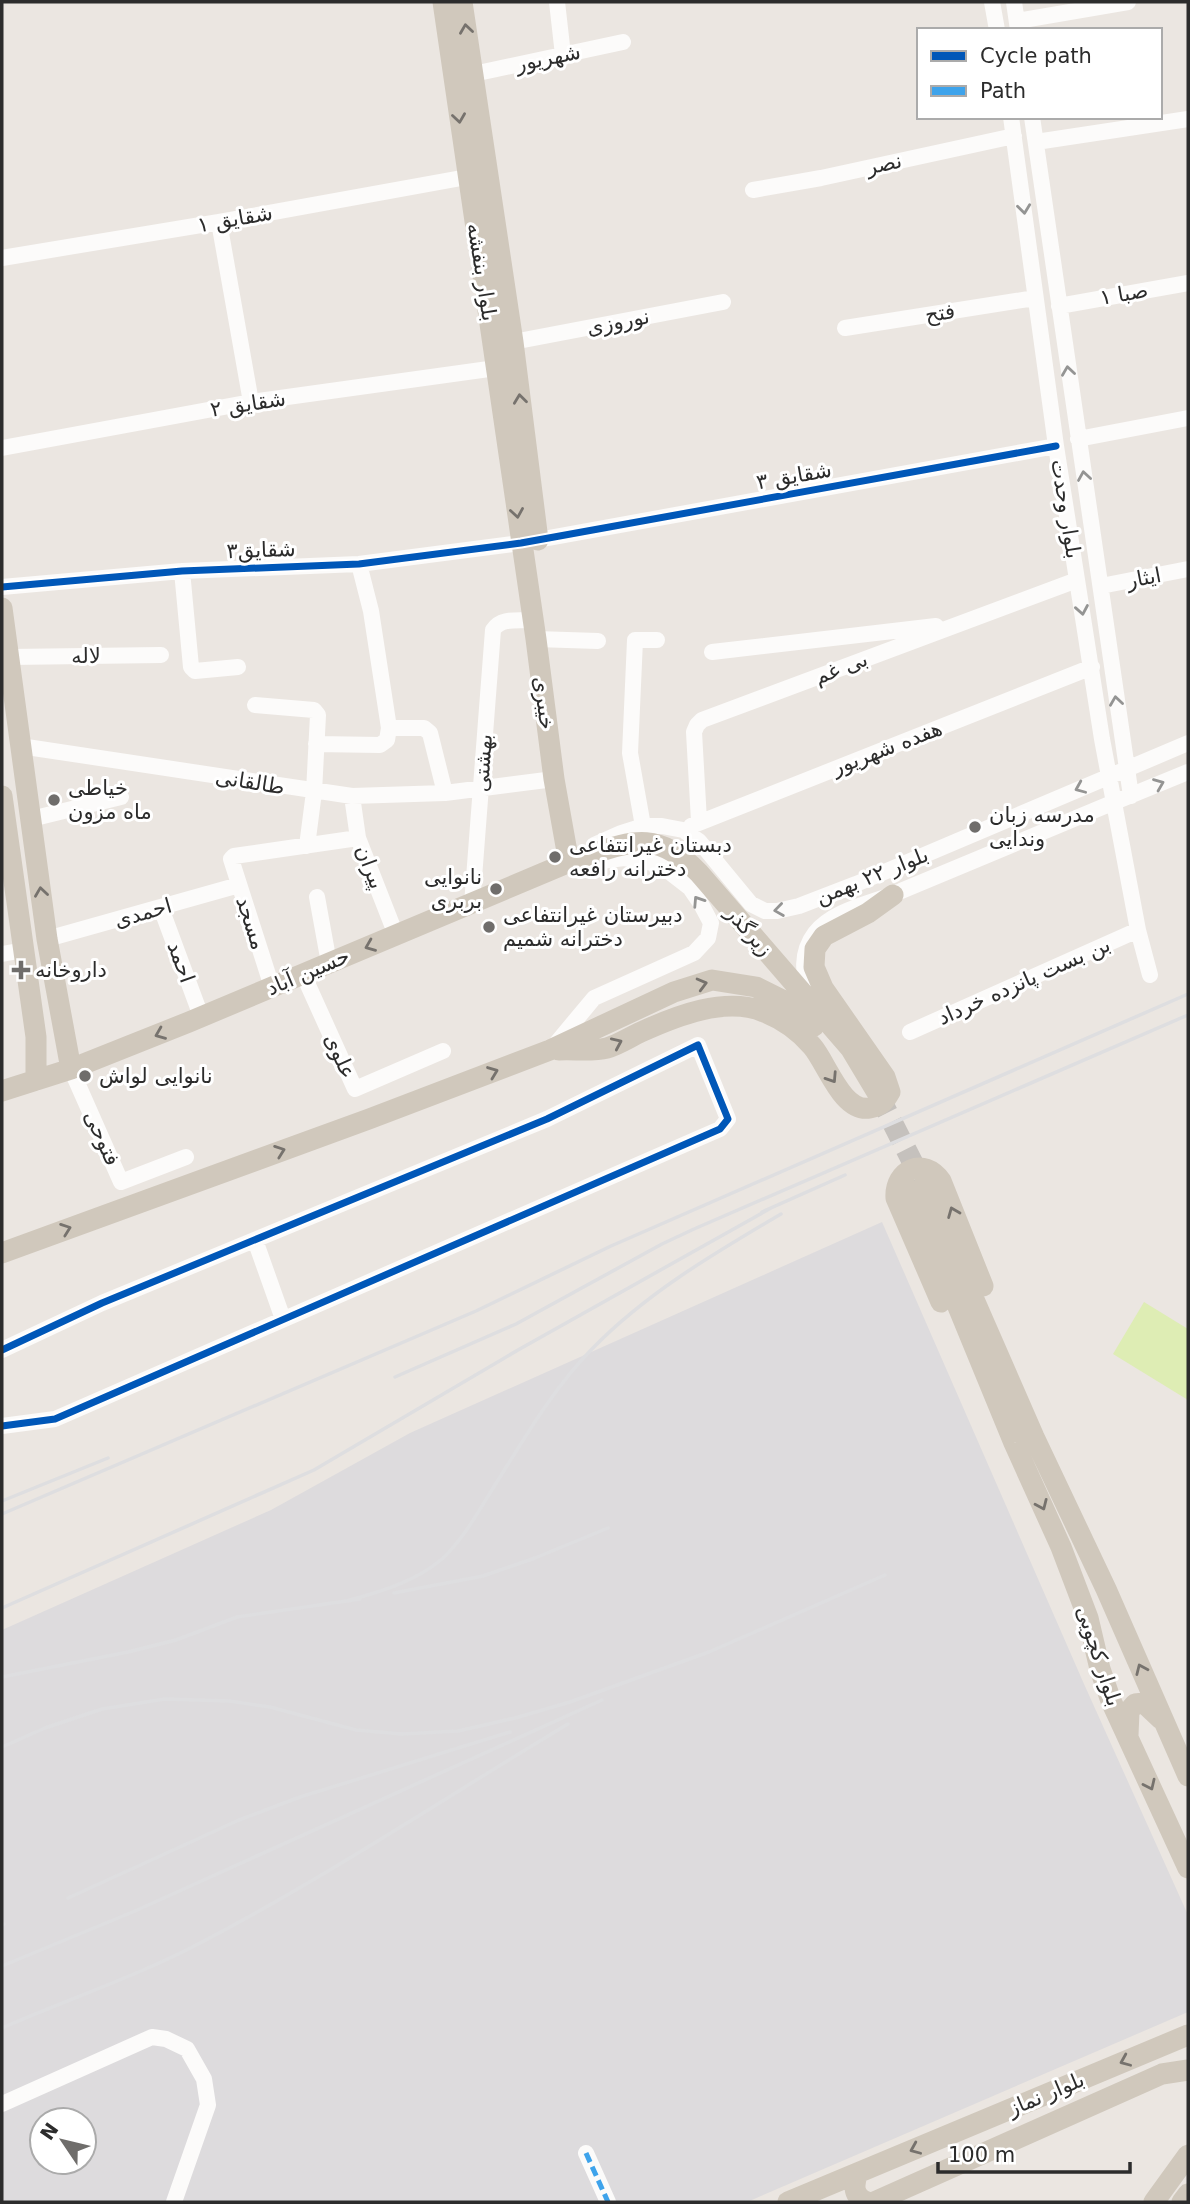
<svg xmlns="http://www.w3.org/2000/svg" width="1190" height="2204" viewBox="0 0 1190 2204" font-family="'DejaVu Sans','Noto Naskh Arabic',sans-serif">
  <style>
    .industrial { fill: #dddbdd; fill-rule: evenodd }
    .pitch { fill: #deedb4 }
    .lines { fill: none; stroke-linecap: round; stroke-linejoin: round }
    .major-tunnel { stroke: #c5c1bd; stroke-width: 21; stroke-dasharray: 21 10; stroke-linecap: butt }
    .minor { stroke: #fcfbfa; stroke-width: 16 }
    .major { stroke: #d0c8bc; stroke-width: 21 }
    .rail { stroke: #dedee0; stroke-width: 3.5 }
    .quiet { stroke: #3ea3eb; stroke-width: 5; stroke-dasharray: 10 5; stroke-linecap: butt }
    .cycleway-casing { stroke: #fff; stroke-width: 11 }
    .cycleway { stroke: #0057b8; stroke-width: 7 }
    .oneway { stroke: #76726d }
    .oneway2 { stroke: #949493 }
    .poi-dot { fill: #6f6d6b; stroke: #fff; stroke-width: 2.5 }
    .labels { text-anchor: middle; stroke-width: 6; stroke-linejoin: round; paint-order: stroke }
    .street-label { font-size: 21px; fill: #2c2c2c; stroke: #fff }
    .poi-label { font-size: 21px; fill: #2c2c2c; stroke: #fff; text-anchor: start }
  </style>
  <rect width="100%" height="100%" fill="#ebe6e1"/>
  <path class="industrial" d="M882 1222 1084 1684 1188 1915V2012L747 2202H2V1630L271 1510 410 1433ZM42 2120H84V2162H42Z"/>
  <path class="pitch" d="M1144 1302 1188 1329V1400L1113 1354Z"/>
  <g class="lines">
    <path class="major-tunnel" d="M878 1094 923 1183"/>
    <path class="minor" d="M557 2 563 55
      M992 2 997 30
      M1014 2 1018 30
      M1017 21 1128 2
      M464 76 623 42
      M1011 117 1056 446 1102 739 1138 930 1150 975
      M1032 117 1131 796
      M1036 142 1188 119
      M753 190 821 178 1014 136
      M219 222 251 402
      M2 258 219 222 467 177
      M1059 306 1188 283
      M845 328 1035 298
      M513 342 723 302
      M1078 439 1188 418
      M2 448 251 402 496 368
      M359 564 371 611 389 728
      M182 571 191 667 195 671 238 667
      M1101 586 1188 569
      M2 587 182 571 359 564 521 543 1056 446
      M536 639 598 641
      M712 652 936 626
      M10 657 161 655
      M255 705 314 710 318 715 314 792 307 846
      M316 744 380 745 387 740 389 728H424L430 733 445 793
      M20 746 352 796 445 793 554 779
      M352 796 358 838 396 935
      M31 819 121 797
      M699 821 694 732 697 725 702 720 1077 580
      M643 826 630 753 635 640H657
      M691 826 1092 667
      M594 845 621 833 643 826H662L683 830 699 841 751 904 765 911H777L799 906 856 884 1188 743
      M317 897 329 963
      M472 904 493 630C501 617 519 621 532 620
      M161 908 201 1016
      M47 939 239 885
      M2 954 24 950
      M303 974 355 1089 443 1051
      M272 987 231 859 234 856 358 838
      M809 999C804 975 799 954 815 933 834 909 874 903 901 891 996 851 1092 811 1188 772
      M910 1032 1138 930
      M554 1046 594 998 694 953 708 938 711 923 701 904 690 888 659 864 624 858 586 863
      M71 1069 121 1182 186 1157
      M255 1240 283 1319
      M2 1350 102 1303 547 1119 698 1045 728 1119 720 1129 55 1419 2 1426
      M2 2104 152 2037 166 2039 187 2049 204 2079 208 2105 174 2202
      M586 2153 608 2202"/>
    <path class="major" d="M443 2 536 639 554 779 569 863
      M462 2 513 342 538 540
      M2 608 47 939 71 1069
      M2 796 36 1037V1080
      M559 1050C574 1049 592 1052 607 1048 618 1045 630 1037 641 1032 676 1016 726 996 764 1012 782 1019 799 1031 812 1046 827 1063 842 1113 870 1108 881 1106 885 1101 890 1092L885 1077 823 988 814 967 815 949 824 936 868 913 893 895
      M2 1091 71 1069 189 1022 579 858C632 841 656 829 699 873L851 1049 878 1094
      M924 1185 1034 1437 1106 1589 1188 1776
      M910 1190 1014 1443 1061 1547 1088 1618 1100 1669 1111 1701 1188 1868
      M2 1253 369 1119 550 1050 674 992 712 980 756 987 794 1006 814 1026
      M941 1302 896 1198C894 1170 924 1156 941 1181L983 1286
      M1128 1735 1129 1711 1135 1704 1144 1703 1161 1719
      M858 2173C853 2185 853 2197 867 2202
      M788 2202 1188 2035
      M874 2202 1162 2074 1188 2070
      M1154 2202 1188 2155
      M1182 2202 1188 2194"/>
    <path class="rail" d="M762 1212 845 1175
      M395 1377 516 1324 662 1244 694 1229 1188 1015
      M2 1501 108 1458
      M2 1514 476 1311 611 1246 1188 994
      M394 1593 483 1576 535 1558 608 1528
      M350 1600C383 1591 416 1581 442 1559 464 1539 479 1510 495 1485 524 1439 552 1390 591 1350 645 1294 713 1254 781 1214
      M2 1608 314 1470 518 1350 771 1208
      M2 1677 128 1652 176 1640 237 1617 360 1599
      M2 1747 45 1728 102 1709 165 1699 229 1701 270 1707 356 1730 402 1734 458 1731 515 1718 570 1702 709 1652 885 1575
      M68 1898 239 1820 300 1797 510 1732
      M2 1925 4 1924
      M2 1966 135 1911 602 1700
      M2 2028C68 1999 138 1976 202 1942 328 1876 446 1797 568 1724"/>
    <path class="quiet" d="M586 2153 608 2202"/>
    <g class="cycleway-casing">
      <path id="cycleway" d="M2 587 182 571 359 564 521 543 1056 446
        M2 1350 102 1303 547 1119 698 1045 728 1119 720 1129 55 1419 2 1426"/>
    </g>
    <use href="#cycleway" class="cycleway"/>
  </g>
  <defs><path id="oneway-chevron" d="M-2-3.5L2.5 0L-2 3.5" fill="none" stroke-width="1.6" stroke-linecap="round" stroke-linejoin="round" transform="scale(1.75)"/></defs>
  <g class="oneway">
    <use href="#oneway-chevron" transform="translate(466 29) rotate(-98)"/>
    <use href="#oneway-chevron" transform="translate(459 118) rotate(82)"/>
    <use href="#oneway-chevron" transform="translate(520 399) rotate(-97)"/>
    <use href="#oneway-chevron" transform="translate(517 513) rotate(81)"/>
    <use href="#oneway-chevron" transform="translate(41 892) rotate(-98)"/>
    <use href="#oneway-chevron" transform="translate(370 946) rotate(158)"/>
    <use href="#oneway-chevron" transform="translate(702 984) rotate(-15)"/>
    <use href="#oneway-chevron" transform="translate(160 1034) rotate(158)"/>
    <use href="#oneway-chevron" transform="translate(617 1043) rotate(-24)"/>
    <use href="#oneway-chevron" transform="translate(493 1072) rotate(-21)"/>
    <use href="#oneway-chevron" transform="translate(832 1078) rotate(57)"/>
    <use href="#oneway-chevron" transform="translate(280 1151) rotate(-20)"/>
    <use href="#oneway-chevron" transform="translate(953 1212) rotate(-112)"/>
    <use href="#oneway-chevron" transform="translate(66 1229) rotate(-20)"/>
    <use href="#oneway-chevron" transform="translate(1042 1505) rotate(66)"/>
    <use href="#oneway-chevron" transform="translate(1141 1669) rotate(-114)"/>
    <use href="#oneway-chevron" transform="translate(1150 1785) rotate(65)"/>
    <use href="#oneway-chevron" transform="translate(1125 2061) rotate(157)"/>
    <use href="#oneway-chevron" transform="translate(915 2149) rotate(157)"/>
  </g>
  <g class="oneway2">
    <use href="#oneway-chevron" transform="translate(1024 209) rotate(83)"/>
    <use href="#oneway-chevron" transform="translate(1068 371) rotate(-98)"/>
    <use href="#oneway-chevron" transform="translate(1084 476) rotate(-99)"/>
    <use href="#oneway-chevron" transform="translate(1082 610) rotate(80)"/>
    <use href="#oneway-chevron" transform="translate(1116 701) rotate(-98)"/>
    <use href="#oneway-chevron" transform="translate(1159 784) rotate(-22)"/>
    <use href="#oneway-chevron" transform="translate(1080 788) rotate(157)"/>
    <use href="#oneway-chevron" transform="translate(698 901) rotate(-123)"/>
    <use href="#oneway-chevron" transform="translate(779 910) rotate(172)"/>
  </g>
  <g class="poi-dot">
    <circle cx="54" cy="800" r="7"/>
    <circle cx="975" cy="827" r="7"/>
    <circle cx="555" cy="857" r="7"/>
    <circle cx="496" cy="889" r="7"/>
    <circle cx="489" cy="927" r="7"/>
    <path d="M17.5 959.5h7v7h7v7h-7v7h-7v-7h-7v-7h7z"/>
    <circle cx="85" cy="1076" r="7"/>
  </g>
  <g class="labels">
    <g class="street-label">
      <text transform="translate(548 58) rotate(-12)" y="7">شهریور</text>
      <text transform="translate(884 164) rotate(-12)" y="7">نصر</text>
      <text transform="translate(235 219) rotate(-10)" y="7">شقایق ۱</text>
      <text transform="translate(482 272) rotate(81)" y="7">بلوار بنفشه</text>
      <text transform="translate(1124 294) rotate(-10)" y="7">صبا ۱</text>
      <text transform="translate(940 313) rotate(-9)" y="7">فتح</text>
      <text transform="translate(618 322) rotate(-11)" y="7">نوروزی</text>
      <text transform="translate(248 404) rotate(-9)" y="7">شقایق ۲</text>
      <text transform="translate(794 476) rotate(-10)" y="7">شقایق ۳</text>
      <text transform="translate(1066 509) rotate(81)" y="7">بلوار وحدت</text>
      <text transform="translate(261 550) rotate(-2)" y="7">شقایق۳</text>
      <text transform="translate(1144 578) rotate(-11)" y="7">ایثار</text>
      <text transform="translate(86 656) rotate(-1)" y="7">لاله</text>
      <text transform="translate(841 668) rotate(-21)" y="7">بی غم</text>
      <text transform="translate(544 703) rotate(83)" y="7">خیبری</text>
      <text transform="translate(887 748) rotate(-21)" y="7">هفده شهریور</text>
      <text transform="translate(483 763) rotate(-86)" y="7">بهشتی</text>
      <text transform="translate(250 782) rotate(9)" y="7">طالقانی</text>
      <text transform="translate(370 867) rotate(69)" y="7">پیران</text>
      <text transform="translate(872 876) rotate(-22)" y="7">بلوار ۲۲ بهمن</text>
      <text transform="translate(143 913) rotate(-16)" y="7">احمدی</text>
      <text transform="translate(251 923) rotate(72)" y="7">مسجد</text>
      <text transform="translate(749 931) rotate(49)" y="7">زیرگذر</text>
      <text transform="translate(181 962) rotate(70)" y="7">احمد</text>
      <text transform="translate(308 972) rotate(-23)" y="7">حسین آباد</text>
      <text transform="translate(1024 981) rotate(-24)" y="7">بن بست پانزده خرداد</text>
      <text transform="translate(340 1056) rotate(66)" y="7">علوی</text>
      <text transform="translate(102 1138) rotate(66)" y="7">فتوحی</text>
      <text transform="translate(1099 1656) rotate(72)" y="7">بلوار کچویی</text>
      <text transform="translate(1046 2094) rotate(-23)" y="7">بلوار نماز</text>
    </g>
    <g class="poi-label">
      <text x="68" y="795">خیاطی<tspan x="68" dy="24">ماه مزون</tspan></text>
      <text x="989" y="822">مدرسه زبان<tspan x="989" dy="24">وندایی</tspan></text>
      <text x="569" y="852">دبستان غیرانتفاعی<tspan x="569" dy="24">دخترانه رافعه</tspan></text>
      <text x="482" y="884" text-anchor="end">نانوایی<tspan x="482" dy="24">بربری</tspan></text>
      <text x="503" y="922">دبیرستان غیرانتفاعی<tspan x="503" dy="24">دخترانه شمیم</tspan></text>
      <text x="35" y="977">داروخانه</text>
      <text x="99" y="1083">نانوایی لواش</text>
    </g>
  </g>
  <rect width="1190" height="2204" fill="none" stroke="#2c2c2c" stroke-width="7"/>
  <rect x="917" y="28" width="245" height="91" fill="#ffffff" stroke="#ababab" stroke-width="2"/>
  <rect x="931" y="51" width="35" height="10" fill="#0057b8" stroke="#ababab" stroke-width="2"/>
  <text x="980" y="63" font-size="21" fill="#2c2c2c">Cycle path</text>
  <rect x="931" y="86" width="35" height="10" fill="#3ea3eb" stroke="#ababab" stroke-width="2"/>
  <text x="980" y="98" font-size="21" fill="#2c2c2c">Path</text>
  <g transform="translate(63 2141) rotate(305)"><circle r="33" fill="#ffffff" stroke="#ababab" stroke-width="2"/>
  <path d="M0-5L12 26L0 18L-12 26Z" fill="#6f6d6b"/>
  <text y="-10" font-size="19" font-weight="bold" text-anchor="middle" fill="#2c2c2c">N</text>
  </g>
  <path d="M938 2162v10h192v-10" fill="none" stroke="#2c2c2c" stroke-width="3.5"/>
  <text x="948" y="2162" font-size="21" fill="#2c2c2c" stroke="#ffffff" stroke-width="5" paint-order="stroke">100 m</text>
</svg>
